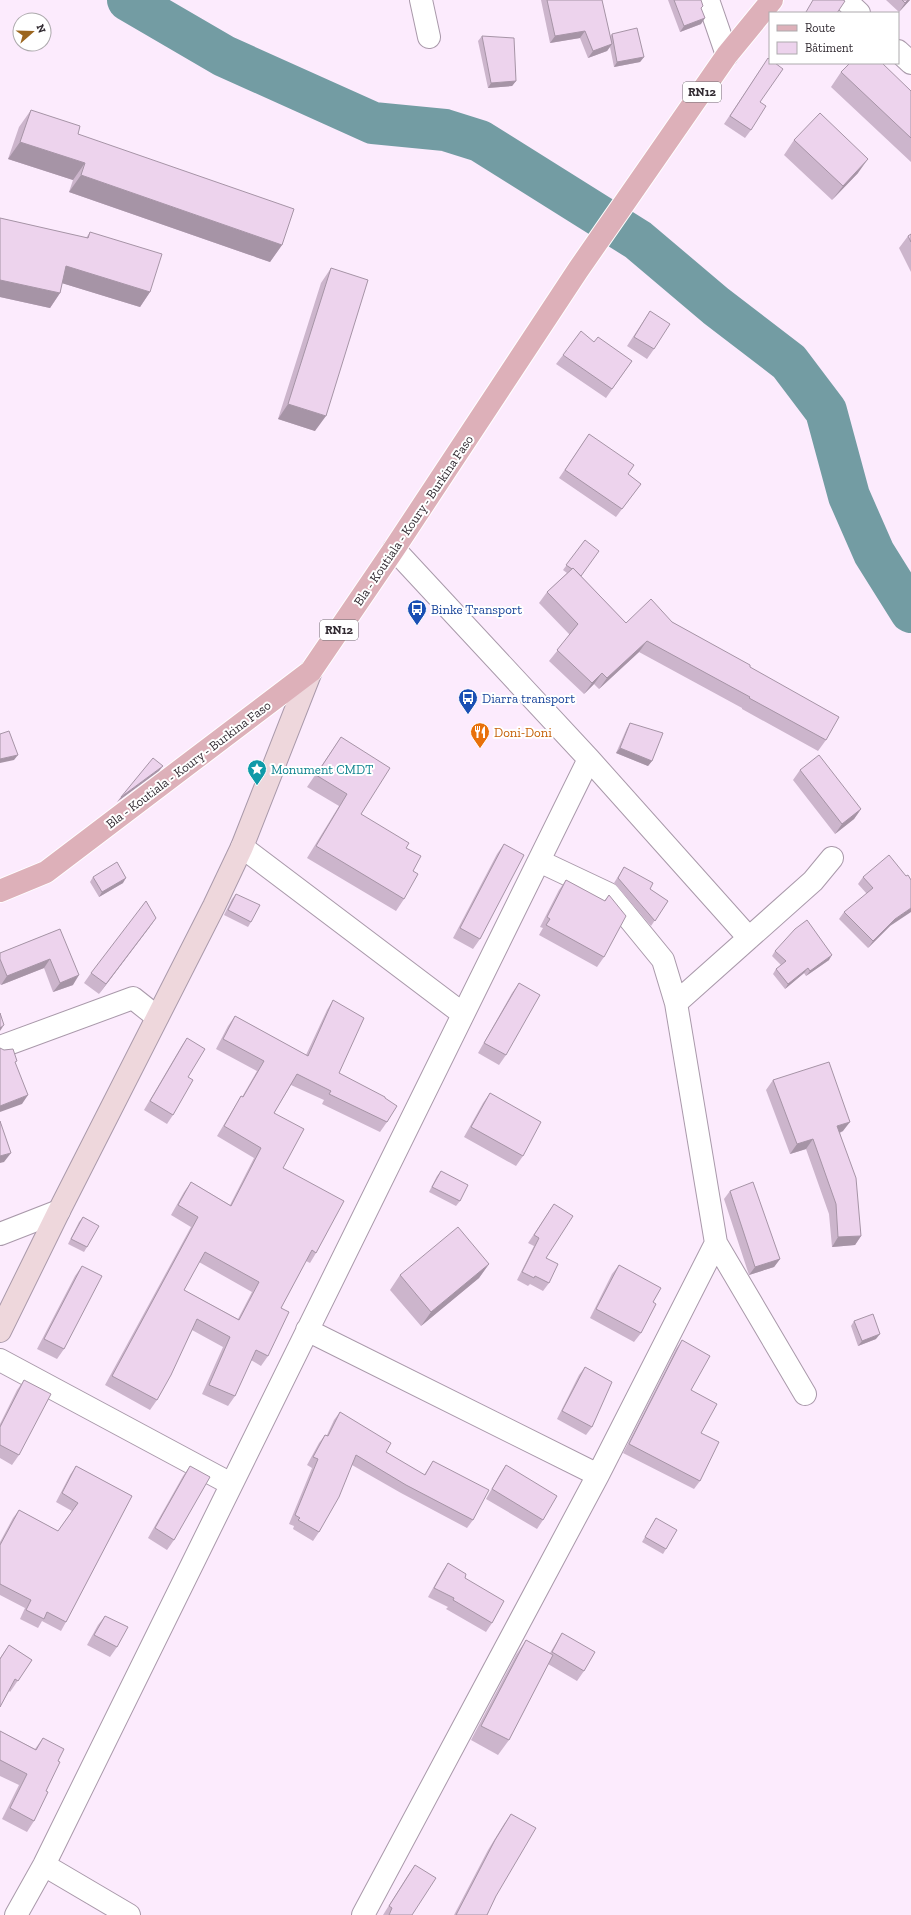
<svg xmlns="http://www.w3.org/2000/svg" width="911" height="1915" viewBox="0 0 911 1915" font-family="'Zilla Slab',serif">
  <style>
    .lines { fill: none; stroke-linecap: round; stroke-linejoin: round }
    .river { stroke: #739ca3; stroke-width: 42 }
    .street-casing { stroke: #a999aa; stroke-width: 24 }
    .secondary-casing { stroke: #a999aa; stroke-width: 24 }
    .primary-casing { stroke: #fff; stroke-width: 24 }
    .street { stroke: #fff; stroke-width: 22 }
    .secondary { stroke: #eed7dc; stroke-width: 22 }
    .primary { stroke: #ddb0b9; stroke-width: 22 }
    .wall { fill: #ccb5cc; fill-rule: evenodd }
    .shaded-wall { fill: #a694a6 }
    .building { fill: #edd3ed; stroke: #a694a6; fill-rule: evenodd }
    .labels { text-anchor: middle; stroke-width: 4; stroke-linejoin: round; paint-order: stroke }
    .shield { fill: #fff; stroke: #706b70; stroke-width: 1 }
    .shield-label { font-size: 12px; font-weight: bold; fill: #322b32 }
    .street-label { font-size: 13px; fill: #322b32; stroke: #fff }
    .transit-label { font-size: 13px; fill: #164399; stroke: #fff; text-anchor: start }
    .food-label { font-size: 13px; fill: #c56008; stroke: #fff; text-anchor: start }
    .culture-label { font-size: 13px; fill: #0d838f; stroke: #fff; text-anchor: start }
  </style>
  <rect width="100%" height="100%" fill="#fcebfd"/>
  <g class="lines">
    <path class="river" d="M128 0 224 56 373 123 445 130 480 141 638 240 716 306 789 362 826 411 849 496 874 553 911 612"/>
    <g class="street-casing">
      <path id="street" d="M421 0 429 37
        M708 0 727 55
        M845 0 859 13
        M898 51 911 63
        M394 549 589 759 749 938
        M242 847 463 1014
        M539 861 609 894 663 960 676 1003 716 1243 805 1394
        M676 1003 813 881 832 858
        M0 1047 133 998 157 1017
        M0 1234 59 1211
        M307 1330 598 1475
        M0 1360 231 1484
        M44 1865 129 1915
        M16 1915 44 1865 589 759
        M363 1915 598 1475 716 1243"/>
    </g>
    <g class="secondary-casing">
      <path id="secondary" d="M0 1331 59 1211 214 906 242 847 311 671"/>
    </g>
    <g class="primary-casing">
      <path id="primary" d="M0 891 46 872 311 671 394 549 578 270 727 55 772 0"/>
    </g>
    <use href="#street" class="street"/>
    <use href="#secondary" class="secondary"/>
    <use href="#primary" class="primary"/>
  </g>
  <path class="wall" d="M541 0H602L610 36 612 34 644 57 640 62 614 67 610 47 607 51 588 58 580 38 550 43Z
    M668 0H701V24L680 32Z
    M886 0H910L899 12Z
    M482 36 516 81 512 86 488 88 478 41Z
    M762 67 760 102 751 130 745 138 724 124Z
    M841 72 911 91V162L831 87Z
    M31 110 78 134 282 245 270 262 69 192 73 180 8 159 19 127Z
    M794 140 858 173 832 200 784 155Z
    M0 218 86 238 90 232 150 292 140 307 62 283 60 293 50 308 0 297Z
    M911 234V272L899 248 908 236Z
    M331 268 315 431 278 419 321 283Z
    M650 311 654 349 647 359 627 346Z
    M594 342 632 361 606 398 556 364 563 355Z
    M589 434 628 474 641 484 616 517 559 478Z
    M585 540 581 576 626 623 672 622 750 667 826 740 818 751 742 709V708L639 652 599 689 594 684 584 694 549 661 570 635 539 603 547 592 567 573 563 570Z
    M630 723 652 761 648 766 616 753 627 728Z
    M341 737 361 814 406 848 404 899 396 911 307 858 339 806 307 787Z
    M800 770 861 809 854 819 835 834 793 780Z
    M504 844 480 939 473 949 453 938 497 854Z
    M624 867 650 889 668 901 651 926 614 883Z
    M906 876 890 926 868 948 839 919 844 912 867 894 858 884 863 877Z
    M93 877 123 883 99 897 90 882Z
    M566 880 604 901 609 895 604 957 597 967 539 935 543 928 540 927 559 890Z
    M236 894 251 922 248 927 224 915 232 899Z
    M156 918 99 994 84 983 91 973Z
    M60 929 73 985 53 992 44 968 1 985 0 984V953Z
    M775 951 829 960 806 976 804 973 785 989 773 974 776 969 781 965 772 956Z
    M519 983 506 1055 499 1065 478 1053 512 993Z
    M333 1000 339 1073 385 1098 387 1122 380 1132 322 1104 324 1100 291 1085 274 1113 283 1168 316 1253 310 1263 306 1261 281 1308 268 1356 261 1366 251 1360 235 1396 228 1406 202 1394 223 1347 192 1330 157 1400 150 1410 105 1385 191 1227 171 1215 184 1192 191 1182 230 1205 254 1158 217 1136 241 1096 242 1097 257 1071 216 1049 228 1026 235 1016 306 1055 327 1010ZM199 1262 252 1292 238 1319 184 1290Z
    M187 1038 188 1077 173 1115 167 1124 144 1110 181 1047Z
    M773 1080 843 1131 840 1133 861 1236 855 1245 832 1247 829 1214 806 1149 790 1154 766 1090Z
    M490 1093 523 1156 516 1166 464 1137 483 1103Z
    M441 1171 460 1201 456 1206 429 1192 437 1176Z
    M730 1191 780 1259 774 1267 749 1275 724 1199Z
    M554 1204 546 1258 549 1283 543 1291 530 1284 528 1286 517 1280 534 1246 528 1243Z
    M83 1217 87 1247 84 1252 68 1244 79 1222Z
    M489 1264 479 1278 421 1326 390 1290 400 1275Z
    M619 1265 653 1302 641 1333 634 1342 590 1318 612 1274Z
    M82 1266 64 1349 57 1359 37 1349 75 1276Z
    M854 1321 876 1339 858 1346 851 1326Z
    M682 1340 691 1390 701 1433 700 1481 694 1489 623 1453 676 1349Z
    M585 1367 592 1427 586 1435 557 1419 579 1375Z
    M24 1380 19 1455 12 1465 0 1458V1424L17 1390Z
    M340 1412 386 1452 424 1475 433 1461 473 1520 467 1528 401 1493 352 1465 319 1532 313 1541 293 1529 294 1526 289 1524 312 1468 307 1465 319 1443 325 1435H327L334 1420Z
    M506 1465 543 1520 537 1529 486 1499 500 1474Z
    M76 1466 132 1496 66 1622 61 1631 42 1621 38 1628 20 1619 25 1608 0 1595V1542L13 1518 19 1510 58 1531 72 1511 56 1502 70 1475Z
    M190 1466 174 1540 167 1550 148 1538 183 1476Z
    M656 1518 666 1549 663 1554 642 1542Z
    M448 1563 465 1578 492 1623 486 1632 446 1609 448 1607 428 1597 442 1572Z
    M105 1616 117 1647 110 1657 87 1645 98 1625Z
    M562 1633 584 1671 577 1681 548 1664 509 1740 498 1755 471 1740 516 1655 526 1640 550 1653Z
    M9 1645 32 1660 10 1692 9 1691 0 1707V1658Z
    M0 1731 35 1749 43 1738 58 1761 34 1821 27 1832 2 1819 19 1785 0 1776Z
    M511 1814 496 1896 487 1915H454L488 1850 504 1824Z
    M415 1865 412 1915H383L408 1875Z"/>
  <path class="shaded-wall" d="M908 0H910L899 12 905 3Z
    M705 18 701 24 680 32 684 26Z
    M585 31 580 38 550 43 555 36Z
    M612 44 607 51 588 58 593 51Z
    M644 57 640 62 614 67 617 62Z
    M516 81 512 86 488 88 491 83Z
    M20 142 85 163 73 180 8 159Z
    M868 159 858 173 832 200 843 186Z
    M81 175 282 245 270 262 69 192Z
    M66 266 150 292 140 307 55 281Z
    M0 280 60 293 50 308 0 297Z
    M288 404 326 416 315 431 278 419Z
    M647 641 639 652 599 689 607 678Z
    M602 673 594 684 584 694 592 683Z
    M620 748 652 761 648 766 616 753Z
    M18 755 14 760 0 763V759Z
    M163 766 159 771 117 802 121 797Z
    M861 809 854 819 835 834 842 824Z
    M126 878 123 883 99 897 102 892Z
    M911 908V912L890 926 868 948 873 941 895 919Z
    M156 918 149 928 99 994 106 984Z
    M832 955 829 960 806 976 810 971Z
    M50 959 44 968 1 985 7 976Z
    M808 968 804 973 785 989 788 984Z
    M79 975 73 985 53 992 60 983Z
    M4 1025 0 1031V1028Z
    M28 1095 22 1104 0 1112V1106Z
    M850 1122 843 1131 830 1136 837 1126Z
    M813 1139 806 1149 790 1154 797 1144Z
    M11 1153 4 1162 0 1163V1156Z
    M861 1236 855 1245 832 1247 838 1237Z
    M780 1259 774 1267 749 1275 755 1267Z
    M489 1264 479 1278 421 1326 431 1312Z
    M880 1334 876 1339 858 1346 862 1341Z"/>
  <path class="building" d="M547 0H602L612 44 593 51 585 31 555 36Z
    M674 0H701L703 6 701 8 705 18 684 26Z
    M813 0H843L845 1 837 13H808L806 12Z
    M902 0H908L905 3Z
    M637 28 644 57 617 62 612 34Z
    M482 36 514 38 516 81 491 83Z
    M768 58 770 60V63H775L783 69 760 102 766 106 751 130 730 116Z
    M850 63H882L911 91V138L841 72Z
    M31 110 80 126 78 134 294 209 282 245 81 175 85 163 20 142Z
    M820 113 868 159 843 186 794 140Z
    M0 218 88 238 90 232 162 254 150 292 66 266 60 293 0 280Z
    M911 234V242L908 236Z
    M331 268 368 280 326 416 288 404Z
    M650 311 670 324 654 349 634 337Z
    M581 331 594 342 598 337 632 361 612 389 563 355Z
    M589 434 634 465 628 474 641 484 622 509 565 470Z
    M585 540 599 551 581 576 573 568 572 569 566 565Z
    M573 568 626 623 651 599 672 622 750 665V667L839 717 826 740 749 698 750 697 647 641 607 678 602 673 592 683 557 650 578 624 547 592Z
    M630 723 663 733 652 761 620 748Z
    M9 731 18 755 0 759V734Z
    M341 737 390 768 361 814 409 843 406 848 421 856 413 871 418 874 404 899 316 846 347 794 316 775Z
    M819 755 861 809 842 824 800 770Z
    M153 758 163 766 121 797Z
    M504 844 524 855 480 939 460 928Z
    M889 855 906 876 908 875 911 880V908L895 919 873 941 844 912 873 888 863 877Z
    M117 862 126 878 102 892 93 877Z
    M624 867 653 883 650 889 668 901 655 921 618 878Z
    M566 880 605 901 609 895 626 916 604 957 546 925 550 919 547 917Z
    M236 894 260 905 251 922 228 910Z
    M146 901 156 918 106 984 91 973Z
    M807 920 832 955 810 971 808 968 788 984 776 969 786 961 775 951 795 929Z
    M60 929 79 975 60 983 50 959 7 976 0 959V953Z
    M519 983 540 995 506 1055 484 1043Z
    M333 1000 364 1018 339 1073 385 1097V1098L397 1106 387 1122 329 1094 331 1091 297 1074 274 1113 304 1129 283 1168 344 1201 316 1253 312 1250 281 1308 289 1312 268 1356 256 1350 235 1396 209 1385 230 1337 197 1319 171 1375 157 1400 112 1376 198 1217 178 1205 191 1182 231 1206 261 1148 224 1126 241 1096 243 1097 264 1061 223 1039 235 1016 308 1056ZM205 1252 259 1282 239 1320 184 1290Z
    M0 1013 4 1025 0 1028Z
    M187 1038 205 1049 188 1077 193 1080 173 1115 150 1101Z
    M0 1048 4 1050 13 1049 17 1061 15 1062 28 1095 0 1106Z
    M829 1062 850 1122 837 1126 856 1178 861 1236 838 1237 836 1204 813 1139 797 1144 773 1080Z
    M490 1093 541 1122 523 1156 471 1127Z
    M0 1121 11 1153 0 1156Z
    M441 1171 468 1185 460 1201 432 1187Z
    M753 1182 780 1259 755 1267 730 1191Z
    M554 1204 573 1216 546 1258 558 1264 549 1283 535 1276 534 1278 522 1272 539 1238 534 1235Z
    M83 1217 99 1226 87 1247 71 1239Z
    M458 1227 489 1264 431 1312 400 1275Z
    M619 1265 661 1288 653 1302 656 1304 641 1333 596 1309Z
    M82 1266 102 1276 64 1349 44 1339Z
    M873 1314 880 1334 862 1341 854 1321Z
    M682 1340 710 1356 691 1390 717 1404 701 1433 719 1442 700 1481 629 1444Z
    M585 1367 612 1382 592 1427 562 1411Z
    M24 1380 51 1394 19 1455 0 1445V1427Z
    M340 1412 391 1443 386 1452 425 1475 433 1461 489 1490 473 1520 406 1485 356 1455 339 1497 319 1532 298 1520 300 1518 295 1515 318 1459 313 1457 325 1435 328 1436Z
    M506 1465 557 1496 543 1520 492 1489Z
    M76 1466 132 1496 66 1622 47 1612 44 1619 26 1610 31 1600 0 1584V1545L19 1510 58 1531 78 1503 62 1493Z
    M190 1466 210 1477 174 1540 155 1528Z
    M656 1518 677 1530 666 1549 645 1537Z
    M448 1563 466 1574 465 1578 504 1601 492 1623 453 1600 454 1598 434 1588Z
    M105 1616 128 1627 117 1647 94 1635Z
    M562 1633 595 1652 584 1671 552 1652Z
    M526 1640 553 1655 509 1740 481 1726Z
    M9 1645 32 1660 18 1681 15 1679 0 1707V1659Z
    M0 1731 36 1750 43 1738 64 1749 58 1761 60 1762 46 1791 48 1792 34 1821 10 1808 27 1774 0 1760Z
    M511 1814 536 1828 496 1896 487 1915H456L495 1840Z
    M415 1865 436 1878 412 1915H389L392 1908 389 1906Z"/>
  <defs>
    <g id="bus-pin" transform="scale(1)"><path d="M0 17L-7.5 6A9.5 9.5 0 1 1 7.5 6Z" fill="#1a4fb4" stroke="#fff"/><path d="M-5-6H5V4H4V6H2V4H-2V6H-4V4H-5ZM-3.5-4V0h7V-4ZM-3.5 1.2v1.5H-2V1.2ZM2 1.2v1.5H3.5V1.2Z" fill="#fff"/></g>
    <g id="restaurant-pin" transform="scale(1)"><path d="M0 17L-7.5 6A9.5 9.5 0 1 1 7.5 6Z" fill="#e8710a" stroke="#fff"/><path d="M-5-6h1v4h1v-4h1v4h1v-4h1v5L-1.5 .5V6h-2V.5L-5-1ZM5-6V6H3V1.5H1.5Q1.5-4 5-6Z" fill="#fff"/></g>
    <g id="sight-pin" transform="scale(1)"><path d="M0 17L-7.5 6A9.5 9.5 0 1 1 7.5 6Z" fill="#0f9aa8" stroke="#fff"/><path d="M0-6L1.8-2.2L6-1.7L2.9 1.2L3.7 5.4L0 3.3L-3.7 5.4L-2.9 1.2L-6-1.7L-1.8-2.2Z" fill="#fff"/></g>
  </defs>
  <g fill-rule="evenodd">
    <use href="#bus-pin" x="417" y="609"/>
    <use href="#bus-pin" x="468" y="698"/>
    <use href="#restaurant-pin" x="480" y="732"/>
    <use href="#sight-pin" x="257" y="769"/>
  </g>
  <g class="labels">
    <g class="shield">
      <rect x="683" y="82" width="38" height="20" rx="3"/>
      <rect x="320" y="620" width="38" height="20" rx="3"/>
    </g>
    <g class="shield-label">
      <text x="702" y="96">RN12</text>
      <text x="339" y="634">RN12</text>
    </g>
    <g class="street-label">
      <text transform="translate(413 520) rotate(-56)" y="5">Bla - Koutiala - Koury - Burkina Faso</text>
      <text transform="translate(188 764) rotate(-37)" y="5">Bla - Koutiala - Koury - Burkina Faso</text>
    </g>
    <g class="transit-label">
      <text x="431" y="614">Binke Transport</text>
      <text x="482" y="703">Diarra transport</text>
    </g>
    <g class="food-label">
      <text x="494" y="737">Doni-Doni</text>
    </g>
    <g class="culture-label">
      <text x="271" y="774">Monument CMDT</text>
    </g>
  </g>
  <rect x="769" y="12" width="130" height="52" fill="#ffffff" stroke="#adaaad"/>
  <rect x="777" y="25" width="20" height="6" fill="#ddb0b9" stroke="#adaaad"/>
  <text x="805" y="32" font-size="12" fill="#322b32">Route</text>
  <rect x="777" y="42" width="20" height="12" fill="#edd3ed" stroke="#adaaad"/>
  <text x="805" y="52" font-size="12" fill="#322b32">Bâtiment</text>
  <g transform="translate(32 32) rotate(70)"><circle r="19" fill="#ffffff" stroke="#adaaad"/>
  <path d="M0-3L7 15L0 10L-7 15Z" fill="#9c661f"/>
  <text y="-6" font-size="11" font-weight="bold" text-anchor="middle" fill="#322b32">N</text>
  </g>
</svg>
